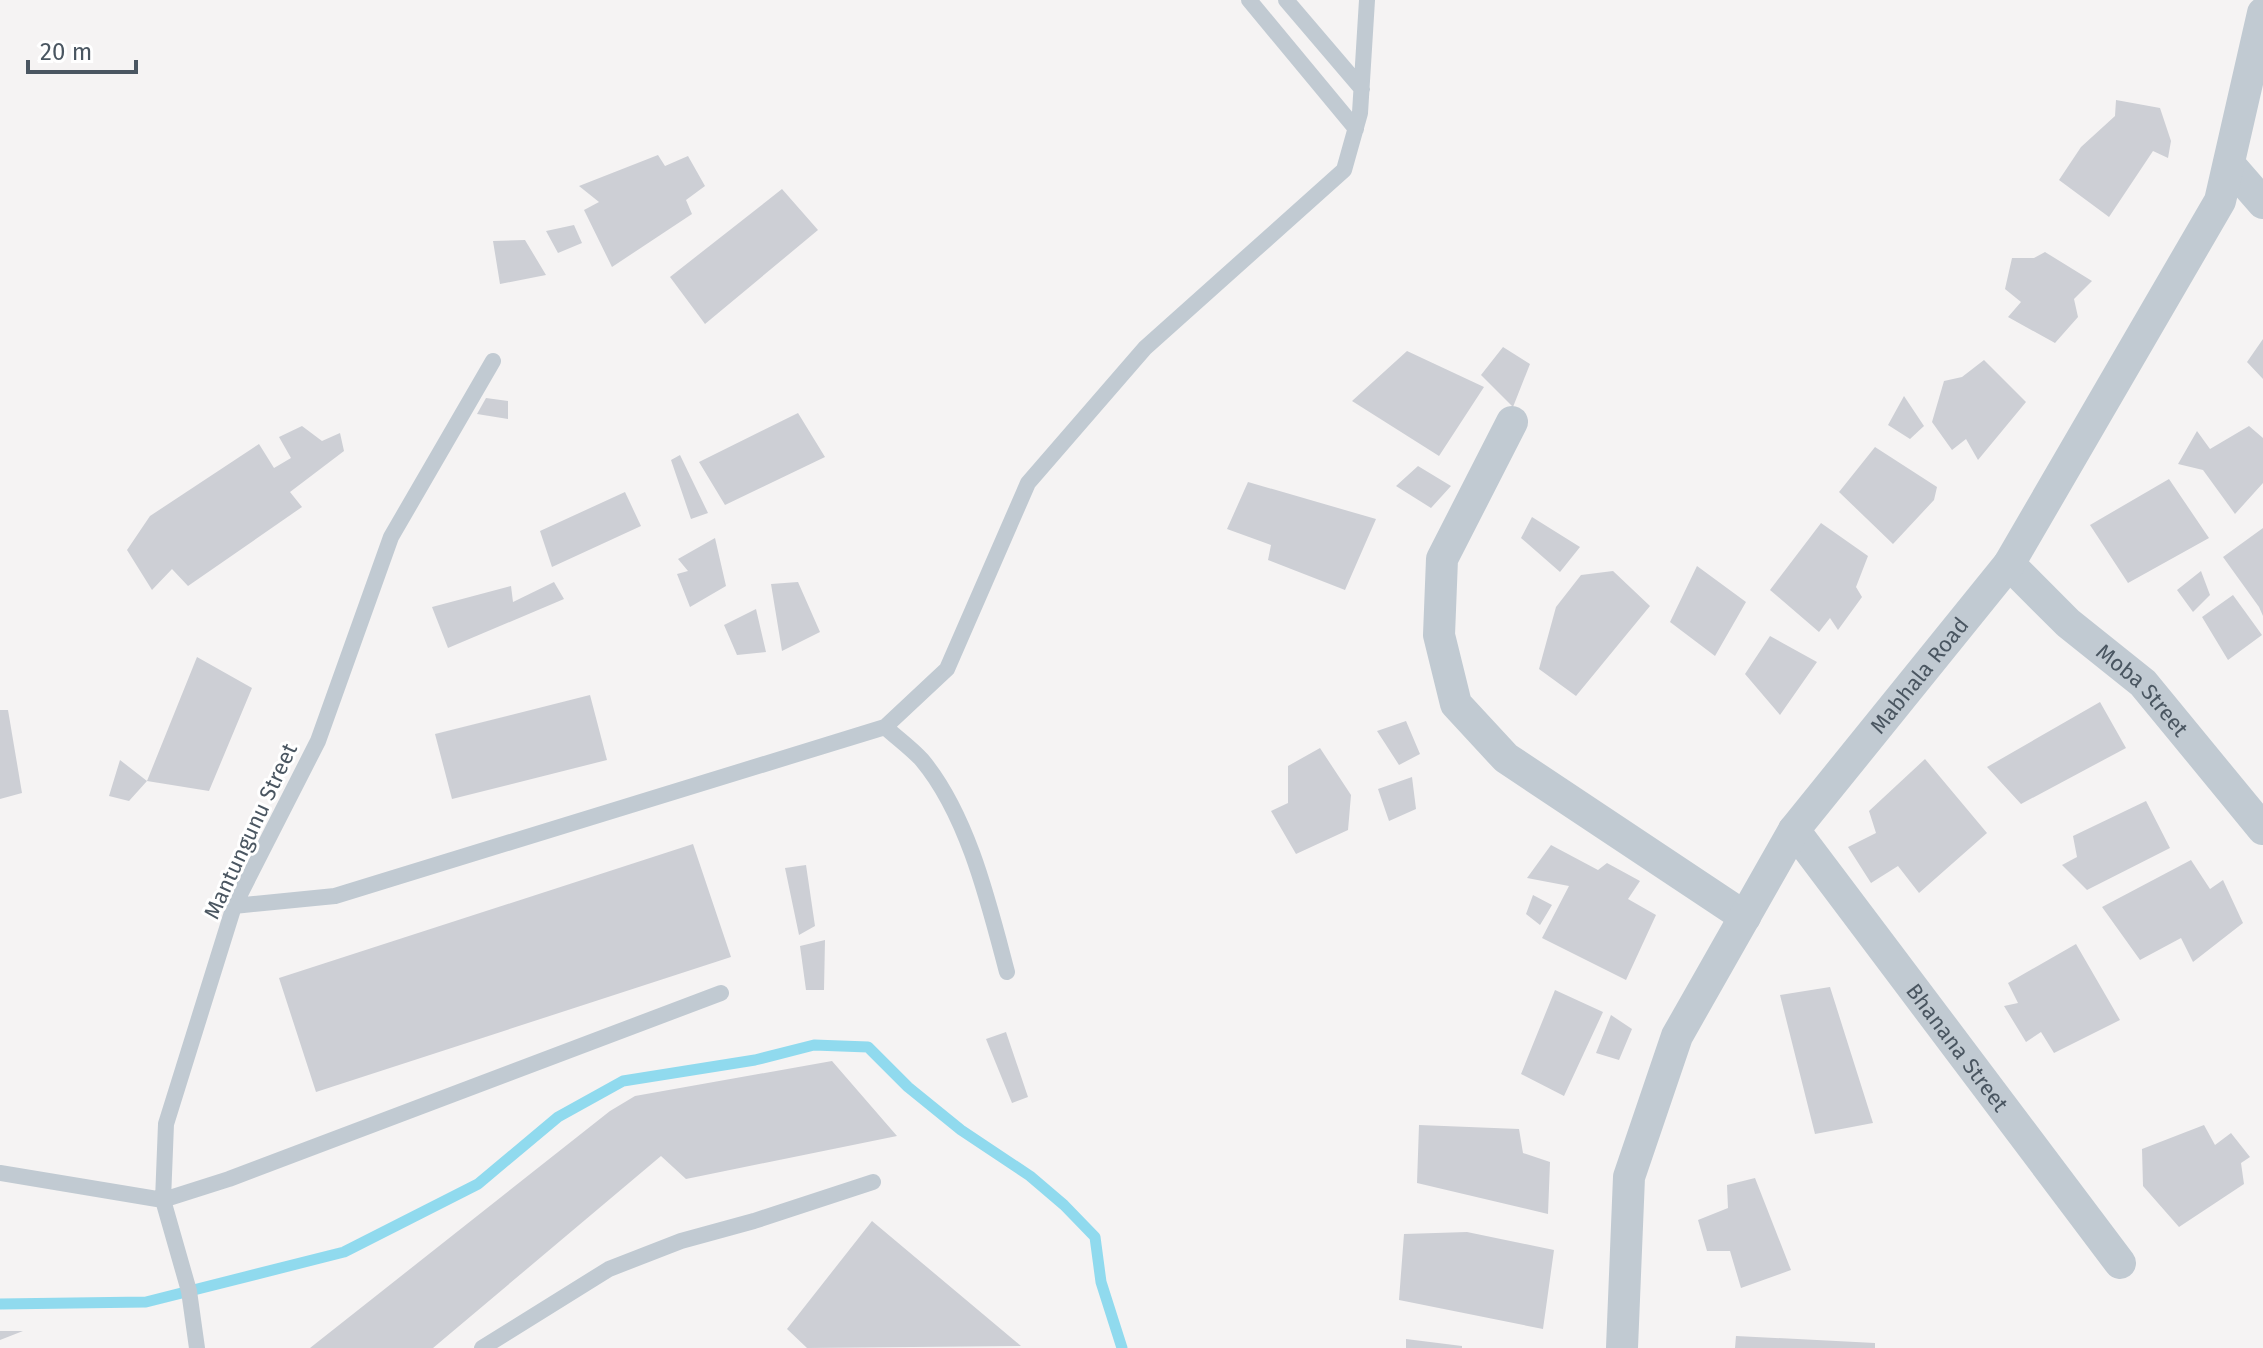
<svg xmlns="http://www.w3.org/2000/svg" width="2263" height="1348" viewBox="0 0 2263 1348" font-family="'Fira Sans',sans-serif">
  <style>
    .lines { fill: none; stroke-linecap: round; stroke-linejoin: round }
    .stream { stroke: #90daee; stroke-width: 11 }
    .building { fill: #cdcfd5 }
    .service { stroke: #c1cad2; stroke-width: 16 }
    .minor { stroke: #c1cad2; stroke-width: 32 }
    .labels { text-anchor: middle; stroke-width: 6; stroke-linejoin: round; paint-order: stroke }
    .street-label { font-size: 22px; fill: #4a5661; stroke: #fff }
  </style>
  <rect width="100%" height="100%" fill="#f5f3f3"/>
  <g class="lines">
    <path class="stream" d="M0 1304 146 1302 344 1252 478 1184 558 1117 623 1081 755 1060 814 1045 868 1047 908 1087 961 1130 1030 1176 1064 1205 1095 1237 1101 1282 1122 1348"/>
  </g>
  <path class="building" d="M2116 100 2160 108 2171 141 2168 158 2153 151 2109 217 2059 180 2081 147 2115 116Z
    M658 155 665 166 688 156 705 186 686 200 692 214 612 267 584 210 599 202 579 186Z
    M782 189 818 230 705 324 670 277Z
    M574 225 582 243 558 253 546 231Z
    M525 240 546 275 500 284 493 241Z
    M2045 252 2092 281 2074 299 2078 317 2055 343 2008 317 2021 302 2005 289 2012 258H2034Z
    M2263 339V379L2247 362Z
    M1503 347 1530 364 1513 407 1481 375Z
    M1407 351 1484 387 1439 456 1352 401Z
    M1984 360 2026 402 1978 460 1966 439 1952 450 1932 422 1944 381 1962 377Z
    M1904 396 1924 426 1910 439 1888 425Z
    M486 398 508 401V419L477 414Z
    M798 413 825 457 725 505 699 462Z
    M302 426 322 441 340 433 344 451 290 492 302 507 188 586 172 569 152 590 127 550 150 516 259 444 274 468 291 458 279 437Z
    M2249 426 2263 438V483L2235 514 2203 470 2178 464 2197 431 2210 449Z
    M1875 447 1937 487 1934 500 1893 544 1839 492Z
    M680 455 708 513 691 519 671 460Z
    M1418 466 1451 486 1431 508 1396 486Z
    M2169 479 2209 538 2128 583 2090 525Z
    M1248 482 1376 519 1345 590 1268 560 1271 545 1227 529Z
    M625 492 641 526 552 567 540 531Z
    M1532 517 1580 547 1560 572 1521 538Z
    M1821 523 1868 556 1856 587 1862 597 1838 630 1830 618 1819 632 1770 590Z
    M2263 528V616L2259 607 2223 557Z
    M715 538 726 586 690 607 677 574 688 571 678 559Z
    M1697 566 1746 602 1715 656 1670 622Z
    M1613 571 1650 606 1576 696 1539 669 1556 607 1581 575Z
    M2201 571 2210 595 2193 612 2177 590Z
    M554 582 564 599 448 648 432 607 511 586 513 602Z
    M798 582 820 632 782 651 771 584Z
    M2233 595 2262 635 2228 660 2202 617Z
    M756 609 766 652 737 655 724 625Z
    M1770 636 1817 662 1780 715 1745 674Z
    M197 657 252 688 209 791 147 781Z
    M590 695 607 760 452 799 435 734Z
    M2100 702 2126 748 2021 804 1987 767Z
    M0 710H8L22 793 0 799Z
    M1406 721 1420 754 1399 765 1377 731Z
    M1320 748 1351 795 1348 830 1296 854 1271 811 1288 803V766Z
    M1925 759 1987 833 1919 893 1898 866 1871 883 1848 847 1876 833 1869 811Z
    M120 760 147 781 129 801 109 796Z
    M1412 777 1416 809 1389 821 1378 789Z
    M2146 801 2170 848 2087 890 2062 865 2077 857 2073 836Z
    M693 844 731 957 316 1092 279 978Z
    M1551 845 1598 870 1607 863 1640 881 1628 899 1656 915 1626 980 1542 938 1569 886 1527 878Z
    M2191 860 2210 889 2223 880 2243 923 2193 962 2181 938 2140 960 2102 907Z
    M806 865 815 926 799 935 785 868Z
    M1533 895 1552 905 1540 925 1526 914Z
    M825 940 824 990H806L800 946Z
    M2076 944 2120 1020 2054 1053 2041 1032 2026 1042 2004 1006 2018 1003 2008 983Z
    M1830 987 1873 1123 1815 1134 1780 995Z
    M1555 990 1603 1012 1564 1096 1521 1074Z
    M1611 1015 1632 1029 1619 1060 1596 1053Z
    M1006 1032 1028 1097 1012 1103 986 1039Z
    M832 1061 897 1136 686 1179 661 1156 433 1348H310L610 1111 635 1096Z
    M1419 1125 1519 1129 1523 1153 1550 1162 1548 1214 1417 1183Z
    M2204 1125 2215 1145 2231 1133 2250 1157 2241 1163 2244 1184 2179 1227 2143 1186 2142 1149Z
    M1755 1178 1791 1270 1741 1288 1730 1251H1707L1698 1220 1728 1208 1727 1185Z
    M872 1221 1021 1346 807 1348 787 1329Z
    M1467 1232 1554 1250 1543 1329 1399 1300 1404 1234Z
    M0 1331H23L0 1340Z
    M1736 1336 1875 1343V1348H1735Z
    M1406 1339 1462 1346V1348H1406Z"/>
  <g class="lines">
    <path class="service" d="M1249 0 1356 129
      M1286 0 1362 89
      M885 727C897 738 911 748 922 760 968 815 989 904 1007 972
      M234 906 335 896 885 727 947 669 1028 483 1145 348 1344 170 1360 113 1367 0
      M0 1173 163 1200 229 1179 721 993
      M197 1348 189 1291 163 1200 166 1124 234 906 318 741 391 537 493 361
      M482 1348 609 1269 681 1241 754 1221 873 1182"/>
    <g class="minor">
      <path d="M2229 164 2263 203"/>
      <path d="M1512 422 1442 559 1439 635 1456 704 1506 758 1745 917"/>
      <path id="s1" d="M2009 564 2068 623 2143 683 2263 829"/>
      <path id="s2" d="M1794 830 2120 1263"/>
      <path id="s3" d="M1622 1348 1629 1177 1677 1036 1794 830 2009 564 2220 201 2263 13"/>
    </g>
  </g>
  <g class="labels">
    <g class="street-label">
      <text dy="8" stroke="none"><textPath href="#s3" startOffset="756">Mabhala Road</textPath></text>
      <text dy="8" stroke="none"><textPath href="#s1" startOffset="184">Moba Street</textPath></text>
      <text transform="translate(250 831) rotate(-65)" y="8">Mantungunu Street</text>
      <text dy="8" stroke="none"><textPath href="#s2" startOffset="272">Bhanana Street</textPath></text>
    </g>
  </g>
  <path d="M28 60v12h108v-12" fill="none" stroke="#4a5661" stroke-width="4"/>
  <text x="40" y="60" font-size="24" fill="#4a5661" stroke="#ffffff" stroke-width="6" paint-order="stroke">20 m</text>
</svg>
